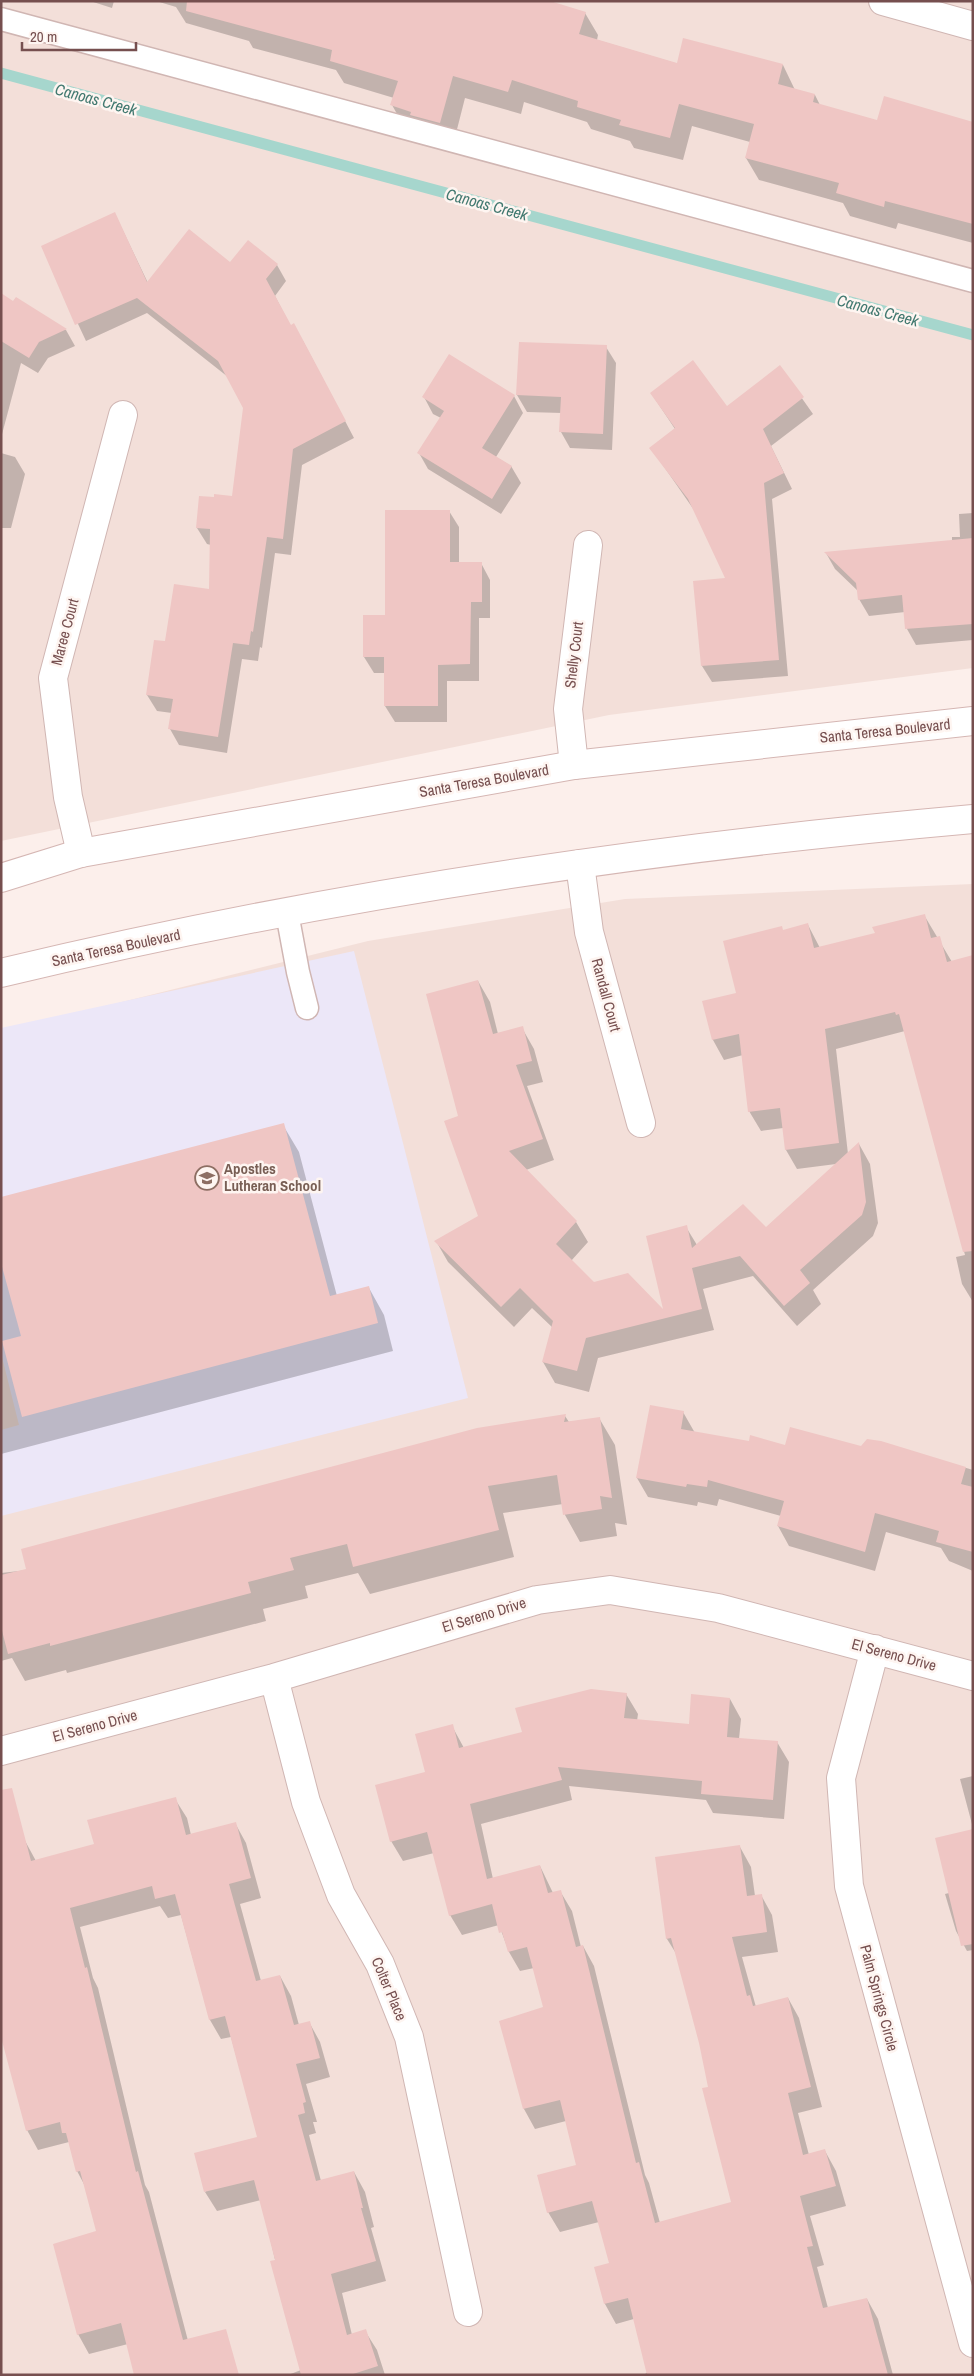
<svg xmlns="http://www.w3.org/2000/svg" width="974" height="2376" viewBox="0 0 974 2376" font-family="'Archivo Narrow',sans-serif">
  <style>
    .residential { fill: #f3dfd9 }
    .education { fill: #ece7f8 }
    .shadow { fill: #0003 }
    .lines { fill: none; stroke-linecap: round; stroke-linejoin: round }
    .stream { stroke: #a6d6cd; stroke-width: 11 }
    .building { fill: #efc6c4 }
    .lane-casing { stroke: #d0b6b3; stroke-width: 25 }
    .street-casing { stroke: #d0b6b3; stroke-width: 30 }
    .secondary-casing { stroke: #d5b6b3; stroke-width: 30 }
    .lane { stroke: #fff; stroke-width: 22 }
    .street { stroke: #fff; stroke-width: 28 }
    .secondary { stroke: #fff; stroke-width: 28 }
    .labels { text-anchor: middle; stroke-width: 5; stroke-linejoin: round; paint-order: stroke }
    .street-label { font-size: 15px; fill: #764f4f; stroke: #fef5f1 }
    .education-label { font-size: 15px; font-weight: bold; fill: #785e54; stroke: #fef5f1; text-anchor: start }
    .water-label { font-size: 16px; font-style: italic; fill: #427970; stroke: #fef5f1 }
  </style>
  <rect width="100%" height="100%" fill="#fcefeb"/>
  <path class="residential" d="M1 1H973V668L609 715 1 841Z
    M973 884V2375H1V1032L368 941 625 899Z"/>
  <path class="education" d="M354 951 468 1398 1 1516V1430L19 1425 1 1353V1028Z"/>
  <path class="shadow" d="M90 1H114L112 8Z
    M156 1H543L585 13 598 35 597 40 678 64 783 65 795 90 815 95 820 105 878 121 973 123V243L898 223 896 229 850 216 843 203 759 180 746 158 750 142 692 126 683 160 634 148 630 141 591 129 587 122 524 102 521 114 465 98 453 145 405 128 392 105 394 98 344 83 336 70 253 48 249 41 186 23 176 7Z
    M115 214 148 283 230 264 277 265 286 281 275 296 291 327 303 341 354 438 302 465 291 555 275 553 262 648 260 647 258 661 242 659 227 753 179 745 170 729 172 713 157 711 147 695 166 643 210 590 211 545 207 544 197 528 233 497 244 408 228 377 147 313 86 341 42 247Z
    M1 295 13 302 16 298 66 330 75 346 48 358 38 373 21 363 1 438Z
    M520 343 606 347 616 363 612 450 570 448 561 432 562 413 527 412 517 395Z
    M780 367 813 414 771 446 792 489 772 499 788 676 712 682 702 666 694 582 727 579 694 510 651 448 675 429 651 393 727 408Z
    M514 396 523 413 496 457 511 466 521 483 501 514 428 469 419 453 441 418 433 414 424 397Z
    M1 453 15 457 25 474 11 528H1Z
    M449 511 459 527V563H481L490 580V618H479V681H447V722H395L385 706 386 673H374L364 657 386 616Z
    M973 513V640L916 645 907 629 905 612 869 616 859 599 858 591 835 569 826 553 952 541V537H960L959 514Z
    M924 915 952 962 973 956V1302L962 1284 956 1257 965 1255 905 1031 836 1049 848 1154 859 1144 870 1164 878 1223 873 1236 813 1290 821 1304 797 1326 753 1276 703 1289 714 1330 598 1358 589 1392 555 1383 543 1362 553 1328 532 1308 514 1327 448 1262 436 1241 480 1216 460 1117 478 981 490 1002 498 1034 522 1028 534 1049 543 1082 527 1086 554 1160 526 1170 576 1222 588 1242 571 1261 593 1283 665 1313 686 1227 697 1245 766 1228 836 1164 797 1169 786 1150 783 1128 761 1131 749 1111 743 1055 724 1060 713 1040 704 1002 738 994 783 931 808 925 820 948 876 934Z
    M283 1125 299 1152 337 1296 369 1288 384 1315 393 1351 1 1454V1198Z
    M683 1412 695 1433 749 1443 785 1446 861 1448 880 1442 973 1470V1571L949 1561 941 1548 886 1532 875 1571 789 1546 778 1526 781 1516 719 1499 717 1506 698 1502 697 1506 648 1497 637 1478Z
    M565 1416 569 1422 599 1418 615 1445 627 1525 615 1523 617 1536 580 1542 565 1515 563 1504 503 1513 514 1557 370 1594 358 1573 305 1586 308 1598 263 1609 266 1621 67 1673 66 1670 25 1681 12 1658 1 1661V1573L28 1570Z
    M626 1694 638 1714 637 1721 690 1725 730 1699 741 1719 739 1739 777 1742 789 1762 784 1819 713 1813 706 1800 569 1786 572 1800 481 1824 493 1879 540 1866 553 1893 560 1891 572 1911 581 1947 583 1946 594 1966 645 2175 649 2183 660 2223 733 2203 700 2042 677 1955 667 1939 657 1858 740 1847 751 1867 755 1896 761 1895 772 1915 778 1952 742 1957 756 2007 788 1998 799 2018 822 2107 798 2113 809 2155 825 2151 836 2171 846 2206 810 2216 824 2265 817 2267 828 2308 867 2299 878 2319 893 2375H644L652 2368 655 2313 616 2324 605 2304 595 2268 610 2264 599 2222 560 2232 548 2212 577 2166 566 2121 535 2129 524 2109 501 2021 545 2008 534 1968 520 1971 509 1952 499 1925 462 1935 450 1915 434 1853 403 1861 391 1841 452 1726 464 1748 523 1733Z
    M973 1776V1828L960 1779Z
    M175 1799 187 1818 191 1835 235 1823 246 1843 261 1898 240 1904 261 1981 280 1976 291 1996 299 2025 309 2022 320 2042 330 2077 306 2084 317 2122H313L316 2133 309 2135 321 2181 354 2172 365 2192 374 2227 371 2228 386 2281 342 2293 352 2335 365 2331 377 2350 385 2375H288L301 2370 261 2200 217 2211 205 2192 259 2138 231 2037 221 2039 210 2020 181 1915 168 1918 160 1906 80 1927 93 1978 98 1988 145 2185 149 2192 197 2375 128 2344 89 2354 78 2334 98 2232 85 2186 77 2171 69 2142 38 2150 27 2130 24 1839 36 1861 95 1845Z
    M973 1830V1950L967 1951 956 1931 945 1894 949 1893Z"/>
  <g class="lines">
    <path class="stream" d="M1 73 973 335"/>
  </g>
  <path class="building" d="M187 1H550L586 12 579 34 677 63 683 38 783 64 778 84 815 94 813 102 877 120 884 96 973 122V224L885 201 884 207 836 193 839 183 745 158 754 124 679 104 670 138 619 125 621 120 577 107 578 101 512 80 508 92 453 76 440 123 410 115 411 112 390 105 398 81 330 61 332 50 186 11Z
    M115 212 147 282 189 229 230 262 248 240 278 264 266 279 291 325 294 323 346 421 293 449 283 539 267 537 253 632 251 631 249 645 233 643 218 737 168 729 173 699 146 695 154 640 165 641 174 584 209 589 210 529 196 528 199 496 214 497V494L232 496 243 408 218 361 137 298 75 325 41 246Z
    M1 293 13 301 16 297 67 329 39 342 29 358 1 341Z
    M519 342 607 345 603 434 559 432 561 397 516 395Z
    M449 354 515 395 482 448 512 466 492 499 417 453 444 411 422 397Z
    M693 360 727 406 780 365 804 397 763 429 784 473 764 483 779 660 701 666 693 581 725 578 688 499 649 448 675 428 650 393Z
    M385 510H450V562H482V602H471L470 664 438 665V706H384V657H363V615H385Z
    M973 538V624L905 629 902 595 858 600 856 583 824 552Z
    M925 914 931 938 940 936 947 962 973 955V1251L963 1252 899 1014 896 1015 895 1012 825 1029 839 1143 785 1150 780 1108 748 1112 739 1034 712 1040 702 1001 736 993 723 941 782 926 783 930 808 923 814 948 875 933 872 927Z
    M478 980 493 1034 523 1026 532 1061 516 1065 543 1139 509 1151 577 1221 556 1244 594 1282 628 1273 663 1309 646 1236 687 1225 692 1248 743 1204 766 1227 859 1142 866 1202 862 1215 800 1270 810 1283 784 1306 740 1256 692 1268 702 1309 586 1338 577 1371 542 1362 553 1321 520 1288 501 1307 434 1241 478 1216 444 1121 458 1116 426 994Z
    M284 1123 330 1296 369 1286 378 1323 22 1417 2 1341 21 1336 1 1263V1197Z
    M650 1405 684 1411 681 1429 749 1441 750 1435 785 1445 790 1427 861 1446 867 1439 881 1441 966 1467 961 1484 973 1487V1552L936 1542 939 1531 875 1513 865 1552 777 1526 784 1501 708 1480 707 1487 687 1484 686 1487 636 1478Z
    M566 1414 564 1422 600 1417 612 1498 600 1496 602 1509 563 1515 557 1475 488 1486 499 1530 353 1567 347 1544 290 1558 294 1570 248 1582 251 1593 50 1646V1643L8 1654 1 1627V1575L26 1569 21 1549 477 1428Z
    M591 1689 627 1693 624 1718 689 1724 691 1694 730 1698 727 1737 778 1741 773 1800 701 1794 702 1781 558 1767 562 1780 470 1804 487 1879 540 1865 548 1893 561 1890 576 1947 583 1945 636 2163 639 2162 655 2223 731 2202 702 2088 708 2087 699 2043 671 1938 666 1939 655 1857 740 1845 747 1896 762 1894 767 1932 732 1937 747 1996 750 1995 753 2006 788 1997 811 2087 788 2093 803 2155 825 2149 836 2186 800 2196 813 2246 807 2247 823 2308 867 2298 888 2375H647L628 2298 604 2304 594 2267 609 2263 592 2201 547 2213 537 2175 576 2165 560 2100 523 2109 499 2021 543 2007 527 1947 508 1952 502 1932 499 1933 492 1904 449 1916 427 1832 390 1842 375 1785 425 1772 415 1734 453 1724 459 1748 522 1732 515 1708Z
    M12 1788 31 1861 94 1844 87 1820 176 1797 186 1835 236 1822 251 1878 229 1884 256 1981 280 1975 294 2025 310 2021 320 2058 296 2064 306 2102 303 2103 305 2113 298 2115 316 2181 354 2171 363 2208H361L376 2261 331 2274 347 2335 366 2329 378 2366 350 2375H301L270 2261 275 2260 254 2180 204 2192 194 2153 257 2137 225 2016 209 2020 175 1894 155 1899 152 1886 70 1908 85 1968 87 1967 136 2172 138 2171 183 2340 226 2329 239 2375H134L121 2323 77 2335 53 2244 96 2231 80 2171 76 2172 66 2133H62L60 2122 26 2131 1 2037V1790Z
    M973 1829V1944L961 1946 935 1838Z"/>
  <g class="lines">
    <g class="lane-casing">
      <path id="lane" d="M1 19 973 281
        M287 913 298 972 307 1008"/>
    </g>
    <g class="street-casing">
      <path id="street" d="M883 1 973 26
        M574 765 568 709 588 545
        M81 853 68 797 53 678 123 415
        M580 864 589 932 641 1123
        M875 1649 841 1778 849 1886 973 2343
        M274 1678 306 1802 341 1895 380 1964 409 2037 468 2312
        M1 1751 274 1678 537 1600 610 1590 718 1608 973 1676"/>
    </g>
    <g class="secondary-casing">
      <path id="secondary" d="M1 878 81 853 574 765 973 721
        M1 973C320 896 646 848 973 819"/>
    </g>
    <use href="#lane" class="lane"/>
    <use href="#street" class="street"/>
    <use href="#secondary" class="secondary"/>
  </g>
  <defs>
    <g id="school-ring" transform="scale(1.25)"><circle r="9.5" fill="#fef5f1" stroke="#8d6e63" stroke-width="1.5"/><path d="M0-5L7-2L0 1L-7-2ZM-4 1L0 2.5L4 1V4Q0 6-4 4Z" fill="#8d6e63"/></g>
  </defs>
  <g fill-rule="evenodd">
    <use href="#school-ring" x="207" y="1178"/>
  </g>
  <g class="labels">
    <g class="street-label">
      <text transform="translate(65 632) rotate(-75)" y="5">Maree Court</text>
      <text transform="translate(574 655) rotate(-83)" y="5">Shelly Court</text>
      <text transform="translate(885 731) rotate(-6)" y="5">Santa Teresa Boulevard</text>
      <text transform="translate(484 781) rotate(-10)" y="5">Santa Teresa Boulevard</text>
      <text transform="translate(116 948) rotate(-12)" y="5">Santa Teresa Boulevard</text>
      <text transform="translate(606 995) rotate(75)" y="5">Randall Court</text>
      <text transform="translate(484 1615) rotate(-17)" y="5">El Sereno Drive</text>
      <text transform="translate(894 1655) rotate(15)" y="5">El Sereno Drive</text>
      <text transform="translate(95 1726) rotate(-15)" y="5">El Sereno Drive</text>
      <text transform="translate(389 1989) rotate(67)" y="5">Colter Place</text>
      <text transform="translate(879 1998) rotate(75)" y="5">Palm Springs Circle</text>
    </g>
    <g class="education-label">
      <text x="224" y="1174">Apostles<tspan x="224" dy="17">Lutheran School</tspan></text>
    </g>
    <g class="water-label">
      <text transform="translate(96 99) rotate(15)" y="6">Canoas Creek</text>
      <text transform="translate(487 204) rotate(15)" y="6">Canoas Creek</text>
      <text transform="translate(878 310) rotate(15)" y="6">Canoas Creek</text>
    </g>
  </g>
  <rect width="974" height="2376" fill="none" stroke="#764f4f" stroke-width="5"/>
  <path d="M22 42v8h114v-8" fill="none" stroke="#764f4f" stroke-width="2.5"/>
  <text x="30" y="42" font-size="15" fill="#764f4f" stroke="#fef5f1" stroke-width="4" paint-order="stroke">20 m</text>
</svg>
